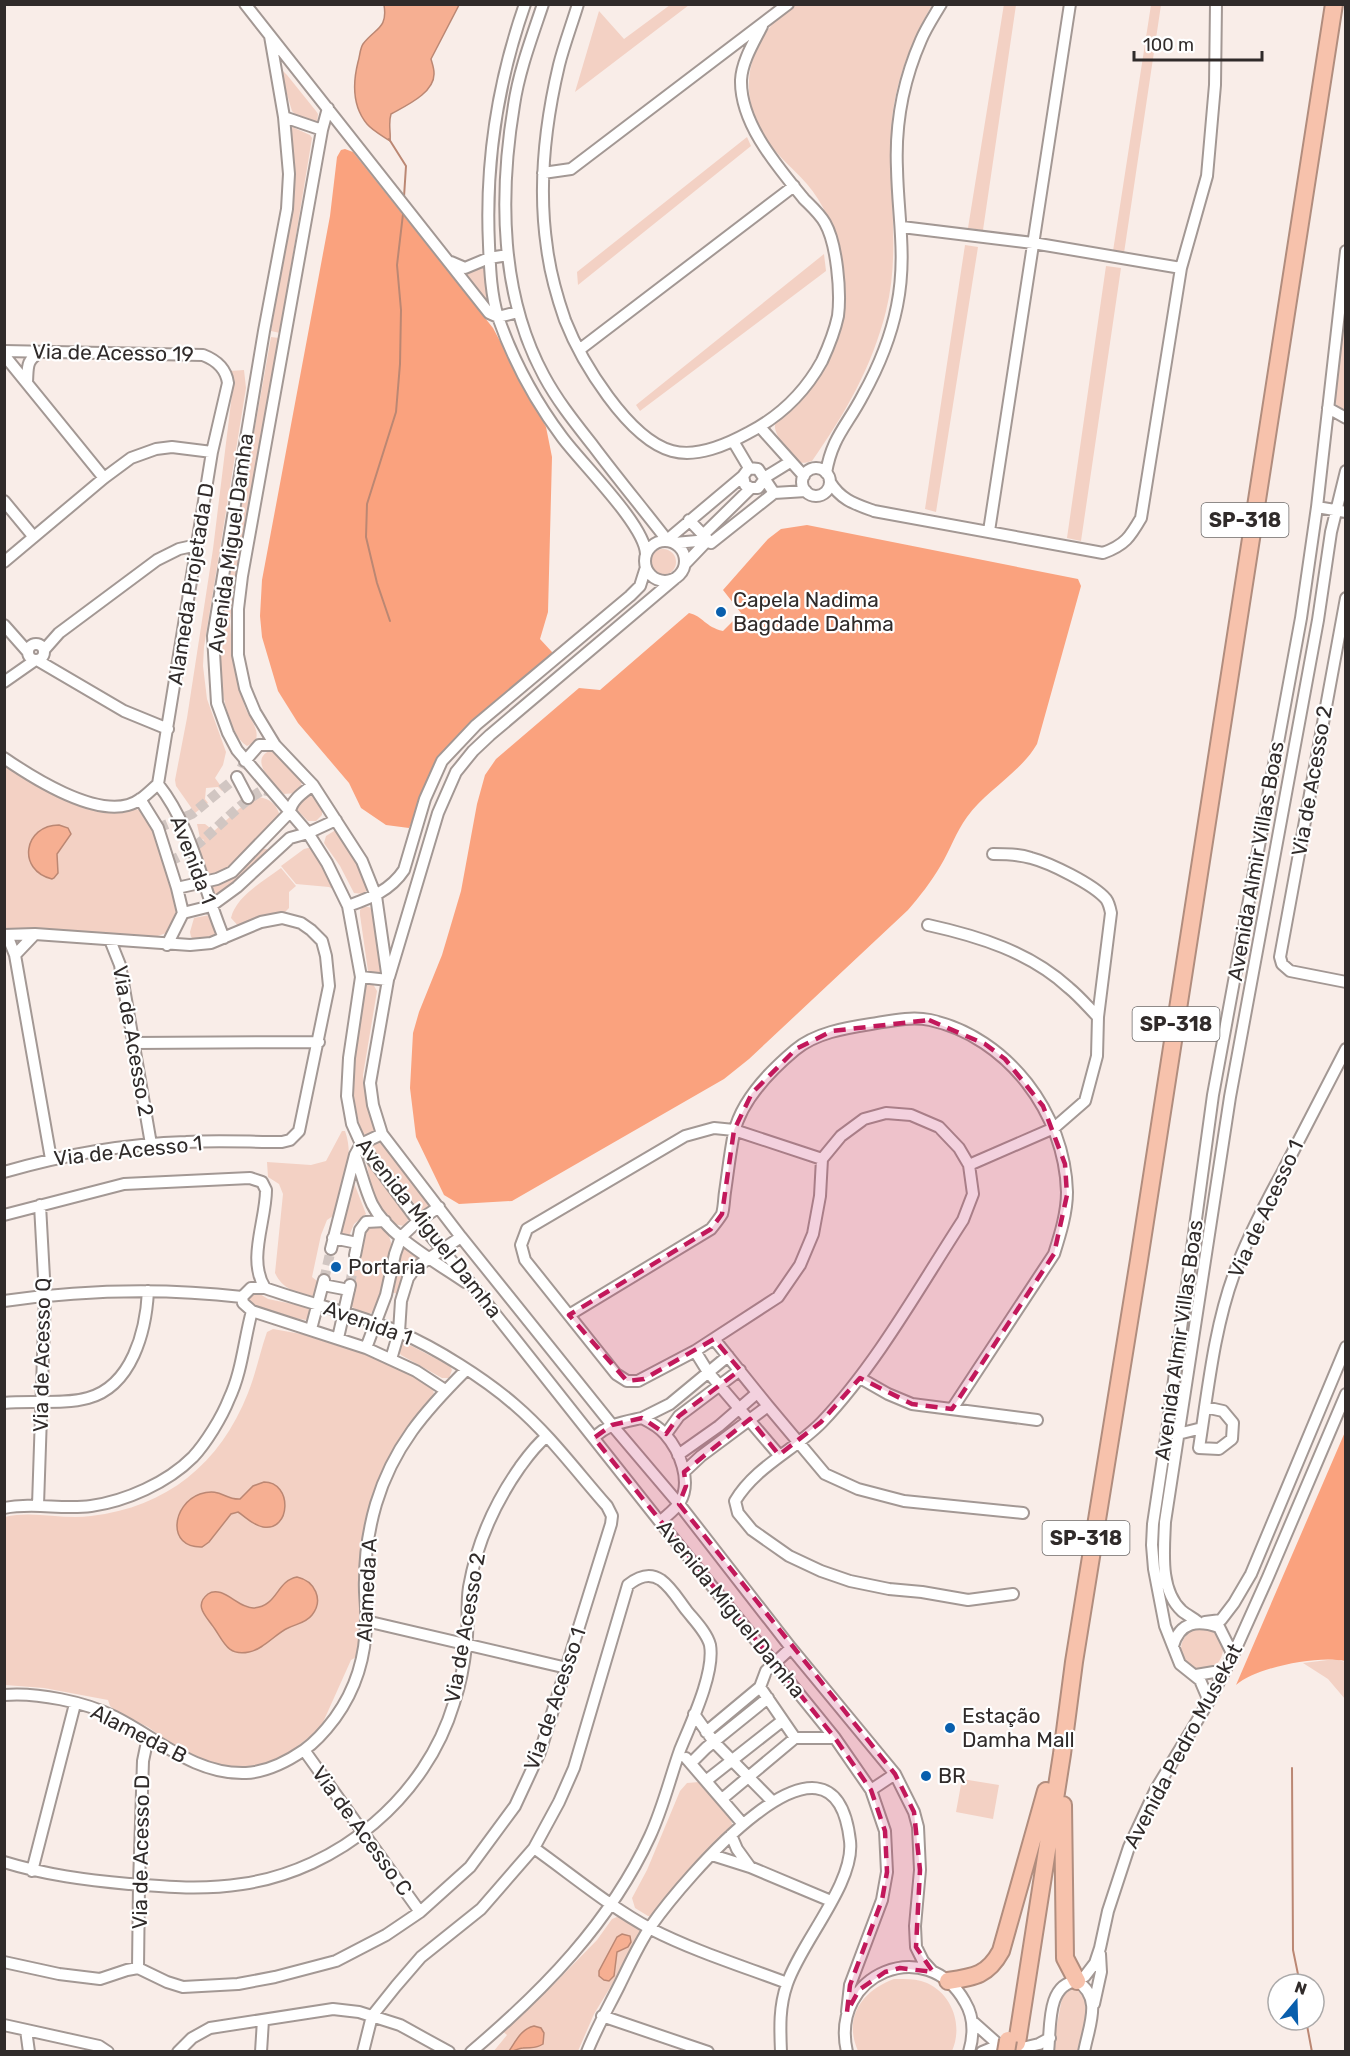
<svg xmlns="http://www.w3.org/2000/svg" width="1350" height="2056" viewBox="0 0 1350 2056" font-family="Rubik,sans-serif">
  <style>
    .green { fill: #f3d1c4 }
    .forest { fill: #faa27e }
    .water { fill: #f6af92; stroke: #bb8773; stroke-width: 1.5 }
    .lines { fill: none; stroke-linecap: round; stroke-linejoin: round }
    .stream { stroke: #bb8773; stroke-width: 2 }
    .minor-tunnel { stroke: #d1c6c2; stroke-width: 10; stroke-dasharray: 10 5; stroke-linecap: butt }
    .minor-casing { stroke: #a39894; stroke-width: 14 }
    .highway-casing { stroke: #b18d7e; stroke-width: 20 }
    .minor { stroke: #fff; stroke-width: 10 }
    .highway { stroke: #f7c2ac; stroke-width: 16 }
    .highway-bridge-casing { stroke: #b18d7e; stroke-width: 20; stroke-linecap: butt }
    .highway-bridge { stroke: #f7c2ac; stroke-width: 16 }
    .marked { fill: #c2185b; fill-opacity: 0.2; stroke: #c2185b; stroke-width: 4.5; stroke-dasharray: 12 8; stroke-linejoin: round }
    .poi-dot { fill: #095fad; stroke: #fff; stroke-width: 2 }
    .labels { text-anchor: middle; stroke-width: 4.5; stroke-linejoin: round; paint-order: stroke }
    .shield { fill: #fff; stroke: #6e6b6a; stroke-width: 1.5 }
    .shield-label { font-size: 20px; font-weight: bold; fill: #302b2a }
    .street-label { font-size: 21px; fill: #302b2a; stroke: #fff }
    .poi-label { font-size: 21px; fill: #302b2a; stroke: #fff; text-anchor: start }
  </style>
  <rect width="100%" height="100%" fill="#f9ede8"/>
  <path class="green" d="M1004 4 1016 5 983 230 968 228Z
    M670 5H689L575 92 599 11 624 39Z
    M793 5H932C912 40 896 79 892 120 886 183 902 248 886 311 872 367 845 414 812 461 808 462 803 464 799 462 791 458 773 433 775 425 778 414 794 408 800 399 810 381 817 359 826 341 831 329 840 316 843 303 844 299 843 294 843 290 844 257 835 226 818 199 805 177 784 164 770 144 733 96 747 39 793 5Z
    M1151 5H1161L1124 253 1113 251Z
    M280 71H283L287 75 316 111 318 114 317 124 299 119 292 111Z
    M290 126 310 135 312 138 280 333 271 331 293 198V154Z
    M747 137 751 146 578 285 577 272Z
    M965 245 978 247 936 512 925 509Z
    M824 254 826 271 640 411 636 405Z
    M482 265 485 268 493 309 463 276 465 268Z
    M1106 266 1121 268 1081 541 1067 538Z
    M1345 289V411L1339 409 1334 401Z
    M271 337 279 338 230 621C232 651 235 679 245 707 249 718 261 730 255 742L247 746C227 735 218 674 218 652 218 617 228 579 234 544 246 475 259 406 271 337Z
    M244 370 246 388 204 647 203 666 207 699 226 752 223 765 215 778 223 789 222 791 218 787 206 788 205 799 208 803 195 813 176 786 175 780 187 718 213 549 233 386 230 371Z
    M650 562a13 13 0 1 1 26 0a13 13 0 1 1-26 0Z
    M271 750 275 751 302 779 301 787 296 793 284 794C274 784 247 760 271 750Z
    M4 765 44 788 131 809 141 810 149 817 181 905 169 932 155 937 11 928 5 931Z
    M308 794 312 795 322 805V815L316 821H308L296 809V804Z
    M258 797C270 798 278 806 280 817L235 866 213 875 207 872 198 848 204 840 200 838 197 824H205L214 831 248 801Z
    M334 831H338L346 837 369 889 363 894 354 893 340 866 326 846 324 843 326 836Z
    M312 847C316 849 322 850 326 852 336 859 336 881 349 891L343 894 329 887 296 884 281 866 304 849Z
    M261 849H267L269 855 215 899 210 887 211 884Z
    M281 868 296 886 289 892V908L282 915 241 929 231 918C236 896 264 881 281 868Z
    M364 906 372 908 382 973 380 976 370 975 368 971 360 915V910Z
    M210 915 217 930 215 936 195 940 191 937 190 932 194 918Z
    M366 983 373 984 377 991 363 1075 364 1087 375 1132 368 1135 363 1134C342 1079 362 1042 363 989Z
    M342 1131H345C355 1158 343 1187 336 1214L327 1220 321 1235 312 1277 321 1284 318 1292 313 1296C296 1292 283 1290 275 1273L283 1194 279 1184 268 1177 267 1162 311 1165 326 1161Z
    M380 1141 382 1142 430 1202 427 1208 422 1210 417 1207 375 1155 373 1145 375 1142Z
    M369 1163 410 1217 404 1226 394 1224C377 1207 370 1187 367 1164Z
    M351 1182 354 1183 366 1214 354 1224 349 1236 338 1232Z
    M380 1226 389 1236 393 1249 383 1303 374 1312 367 1314C356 1311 348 1307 348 1294L360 1238 365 1227Z
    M403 1247 418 1254 420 1259 398 1294 391 1292 399 1249Z
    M255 1291 268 1299 307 1307 311 1312 310 1318 306 1320 263 1313 250 1308 244 1296Z
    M273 1329 324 1338 401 1366 433 1386 434 1396 383 1477 362 1589 360 1655 351 1660 320 1729 282 1758 257 1766 232 1767 202 1761 179 1749 148 1727 117 1712 110 1706 108 1700 44 1688 5 1685V1517C33 1510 62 1520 91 1516 167 1507 220 1464 248 1393 256 1373 260 1352 267 1332Z
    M404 1342 450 1366 452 1370 449 1378H442L401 1355 398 1351 400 1344Z
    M1181 1649a21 21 0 1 1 42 0a21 21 0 1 1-42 0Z
    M1336 1659 1345 1662V1699L1328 1679 1303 1663Z
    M962 1779 999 1785 993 1819 956 1812Z
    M699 1782C713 1790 731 1812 733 1828L654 1916H648L635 1908 632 1898 647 1870 680 1791 687 1783Z
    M624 1914 638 1923 641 1932 636 1945 594 2014 578 2051 493 2052 507 2035 499 2028 526 2009 555 1983 597 1940 612 1919Z
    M894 1979C905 1979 916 1978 927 1983 953 1995 963 2026 952 2051H858C843 2017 862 1991 894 1979Z
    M1070 1989H1079L1088 2002 1079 2051 1052 2052 1062 1998Z"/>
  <path class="forest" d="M345 149 353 152 493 328 546 427 552 457 548 612 540 639 552 652 553 659 441 755 409 828 386 825 361 808 349 783 298 723 278 691 262 637 260 616 262 580 330 216 337 157 341 150Z
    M807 525 1078 579 1081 586 1037 744C1021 772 987 790 967 817 956 832 950 850 941 865 931 882 920 896 908 910L749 1059 724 1079 512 1201 459 1204 444 1195 416 1137 410 1088 413 1033 419 1012 442 955 461 891 477 804 485 775 496 759 579 688 600 690 689 613C703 616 705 627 723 631L741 613 723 590 768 539 781 529Z
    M1345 1432V1661C1318 1655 1257 1667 1236 1685Z"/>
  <path class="water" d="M384 5H459L431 59C432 63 434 68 434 73 435 93 405 106 391 114 388 124 391 131 390 141 383 136 373 131 367 124 352 106 353 82 358 62 360 56 360 48 363 44 375 28 388 29 384 5Z
    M59 825 68 828 71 834 57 854 58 873 54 878 52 879C16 870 24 825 59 825Z
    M264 1482C293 1482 291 1532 263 1527 252 1525 246 1517 238 1512L231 1514 209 1542 202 1547C166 1548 172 1504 200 1494 221 1487 224 1500 240 1499L253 1486Z
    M297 1577C315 1581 324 1600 312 1615 306 1623 296 1624 288 1628 275 1634 264 1649 249 1652 226 1657 223 1639 212 1625 205 1615 194 1605 208 1594 222 1584 239 1609 254 1608 278 1606 276 1581 297 1577Z
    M622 1934 630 1936 631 1942 628 1947 617 1952 614 1976 609 1981 604 1980 599 1976V1971L617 1937Z
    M534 2026 541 2028 544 2033 543 2044C536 2049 532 2047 523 2048 517 2048 515 2052 509 2051 516 2041 521 2029 534 2026Z"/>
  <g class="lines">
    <path class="stream" d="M389 139 406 166 404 197
      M390 621 377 583 366 537 367 504 396 412 400 364 401 310 397 265 403 214
      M1292 1768 1293 1950 1300 1984
      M1306 2020 1312 2052"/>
    <path class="minor-tunnel" d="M158 828 192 814 237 777 245 761
      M169 861C201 851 230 808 263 790L272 792
      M324 1280 331 1249
      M350 1285 355 1255"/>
    <g class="minor-casing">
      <path id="minor" d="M245 4 489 313 498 317 518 312
        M525 4C497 84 485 161 489 245 490 269 491 295 498 317 513 360 535 401 562 437 581 463 645 525 646 554
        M543 4C532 37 519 71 514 105 499 195 500 295 544 376 558 402 576 424 594 447 618 479 643 509 667 540L743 476
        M578 4C572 24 564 45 559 65 545 124 538 188 547 248 550 272 557 297 565 320 581 361 628 439 672 451 697 458 726 445 748 433 779 417 805 392 822 361 828 348 835 330 838 316 841 292 837 244 825 223 820 214 811 206 804 199 778 167 740 124 741 80 742 61 754 42 762 26
        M270 36 284 117 289 174 287 209 264 331 213 636 217 703 228 733 237 750 308 833 327 863 348 906 361 977 349 1058 347 1096 352 1124 361 1144 418 1221 477 1291 660 1522 835 1738 871 1790 885 1831 887 1872 882 1900 850 1985 847 2012
        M328 108 322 130 242 576 238 609V655L245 688 255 712 275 745 313 785 362 861 376 896 388 980 370 1083 373 1105 382 1134 461 1237 612 1425 679 1504 791 1648 895 1774 914 1812 918 1827 920 1870 915 1926 916 1947 923 1961 933 1972
        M284 117 322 130
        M543 173 571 169 788 4
        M902 227 1033 243 1181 268
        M451 262 465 268 489 258 508 255
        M579 350 794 186
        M4 351 203 355C216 360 226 368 228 383L212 452 158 784C149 792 140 802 128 805 92 815 33 778 4 758
        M4 355 104 478
        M27 382C28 366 26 361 40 352
        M1328 408 1346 418
        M760 427 804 476
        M733 441 749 468
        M802 482a14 14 0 1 1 28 0a14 14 0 1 1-28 0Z
        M826 473C832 437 847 426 863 395 878 368 891 336 897 306 907 256 898 218 897 169 895 125 903 81 921 40 926 28 934 16 941 4
        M764 478 790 462
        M764 480 758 488H751L745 485 743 476 749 468 758 469 774 493
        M830 482C841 500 855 504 874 511L1103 553C1125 545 1130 537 1141 518L1181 268 1207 176 1215 85 1216 4
        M4 501 33 536
        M1317 507 1346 512
        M689 520 711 543 774 493 806 491
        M989 531 1070 4
        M703 535 751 488
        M645 561a20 20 0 1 1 40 0a20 20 0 1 1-40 0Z
        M675 543 708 540 685 564
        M4 562 104 478 131 458 156 449 172 447 212 452
        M1346 598 1280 957 1282 964 1290 971 1346 982
        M4 625 27 651
        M28 652a8 8 0 1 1 16 0a8 8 0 1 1-16 0Z
        M44 650 59 633 157 560 179 549 197 545
        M37 660 124 711 168 729
        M4 682 34 661
        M245 761 259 745H275
        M237 777 248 798
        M158 784C193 828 202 886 224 938
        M140 799 158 828 177 888 183 913 167 945
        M177 888 217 879 232 872 290 812C291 800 304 792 313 785
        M348 906C370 898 390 891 404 870L425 799 442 761 476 725 630 596 640 586 646 567
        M183 913 211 906 237 887 290 838 308 833 336 820
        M928 925C978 936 1030 952 1069 988 1080 997 1089 1008 1098 1017
        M4 935 35 934 190 945 211 943 261 922 282 918 301 923 311 930 322 941 326 956 329 986 299 1131 290 1140 282 1142C250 1142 218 1140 186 1142 125 1144 63 1155 4 1172
        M7 935 15 955 51 1159
        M110 940 120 965 151 1144
        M15 955 35 934
        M361 977 388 980
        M389 977 438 813 456 772 473 751 490 735 678 576
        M133 1043 319 1042
        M355 1155C361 1171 365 1189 372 1204 388 1236 436 1262 465 1282
        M822 1159 734 1130 714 1128 685 1136 527 1229 521 1245 525 1260 616 1374 627 1381H638L695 1351 778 1297 800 1265 813 1234 820 1196 822 1159 841 1136 864 1119 886 1113 911 1115 939 1127 959 1148 969 1165 973 1194 963 1220C920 1286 877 1364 822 1422 795 1450 756 1466 735 1501L738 1513 752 1530 789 1556 821 1571 850 1581 889 1589 922 1592 968 1600 1013 1594
        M969 1165 1054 1128 1085 1101 1097 1056 1098 1017 1111 913C1110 908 1109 903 1106 899 1093 884 1050 863 1031 858 1018 854 1006 854 993 854
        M4 1215 124 1184 250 1178 262 1182 266 1190C266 1221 247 1260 265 1288H251L242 1297 243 1303 252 1311C244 1340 242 1372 229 1399 222 1417 206 1443 193 1457 167 1483 126 1501 91 1506 62 1510 33 1502 4 1508
        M333 1238 357 1243
        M331 1249 355 1155 361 1144 382 1134
        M355 1255 360 1230 366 1222 385 1221
        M323 1285 349 1290
        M4 1301C83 1290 163 1288 242 1297
        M252 1311 366 1348 416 1371 445 1390
        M569 1315 711 1229C715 1224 719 1219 722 1214 724 1208 724 1198 725 1192 728 1172 730 1152 734 1133 741 1101 770 1071 795 1050 815 1033 845 1028 871 1024 890 1021 911 1016 930 1020 1008 1037 1065 1114 1067 1192 1067 1213 1060 1235 1054 1254L952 1409
        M311 1329 324 1280
        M338 1338 350 1285
        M714 1339 768 1406 825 1474 858 1489 904 1501 1023 1513
        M366 1348 386 1295 395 1254 401 1237 418 1221 439 1207
        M695 1351 708 1372 779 1455
        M391 1359 399 1332 401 1301 408 1278 416 1267 461 1237
        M860 1378 888 1394 912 1404 1037 1420
        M4 1403C30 1400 63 1405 88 1398 132 1386 146 1331 148 1291
        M1205 1407 1223 1411 1233 1423 1232 1439 1219 1449 1199 1448C1208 1390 1214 1329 1234 1274 1247 1238 1265 1204 1283 1171 1304 1130 1325 1090 1346 1049
        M642 1418 670 1404 728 1356
        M1173 1433 1178 1434 1202 1428
        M666 1434 679 1416 740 1370
        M594 1438C607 1424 624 1422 642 1418 650 1422 659 1427 665 1434 680 1451 692 1481 680 1502 675 1510 666 1516 660 1522
        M678 1455 719 1426 757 1393
        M684 1472 701 1456 768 1406
        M38 1505 45 1296 40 1205
        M366 1621 567 1668
        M1198 1622C1193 1618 1187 1615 1182 1611 1159 1590 1164 1550 1165 1522L1230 1097 1318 620 1331 532 1346 471
        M1205 1622 1221 1620 1234 1603 1251 1574 1346 1347
        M1173 1646C1180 1621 1198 1620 1219 1627L1233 1655
        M791 1648 766 1671 760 1687 795 1738H835
        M1196 1675 1214 1672 1222 1673
        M4 1695C36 1692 86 1702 115 1717 157 1738 195 1775 246 1773 266 1772 288 1761 304 1750 317 1741 326 1730 335 1718 356 1689 366 1656 366 1620 367 1607 364 1593 365 1580 365 1554 369 1528 376 1504 393 1447 425 1411 466 1370
        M1209 1701 1200 1680 1180 1664 1165 1626 1154 1569 1152 1545 1153 1524 1167 1431 1213 1095 1301 618 1317 507 1346 251
        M694 1714 714 1742 773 1802
        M706 1732 760 1687
        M304 1750 420 1912
        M686 1758 742 1823
        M691 1763 706 1748 768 1698
        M707 1780 782 1721
        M871 1790 895 1774
        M722 1799 795 1738
        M731 1835 737 1849 750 1867
        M534 1848C572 1875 610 1907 651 1929 694 1951 742 1966 787 1983
        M712 1855 750 1867 831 1901
        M4 1862C46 1875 86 1880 129 1884 167 1887 204 1890 242 1884 339 1870 426 1797 454 1703 460 1685 464 1665 466 1646 469 1626 466 1606 469 1587 477 1542 494 1504 520 1467 528 1456 535 1446 546 1437
        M32 1871 75 1704
        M4 1962 59 1974 100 1979 127 1970 138 1968 167 1982 183 1987 238 1984 275 1977 336 1961 386 1935 420 1912 470 1867 515 1806 540 1752 611 1524 612 1516 607 1506C577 1472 549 1434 515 1405 484 1378 436 1348 399 1332 356 1313 309 1304 265 1288
        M138 1968 139 1884 143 1761 148 1737
        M1077 1981 1085 1976 1095 1963 1100 1948 1108 1911 1129 1847 1156 1789 1209 1701 1233 1655 1268 1577 1346 1394
        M1094 2004 1101 1972 1100 1954
        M602 2016 708 2052
        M972 2021 999 2045 1024 2052
        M4 2025 99 2046 108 2052
        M26 2030 29 2052
        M1018 2049 1039 2044 1050 2038
        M178 2052 192 2038 210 2028 333 2009 359 2012 400 2025 449 2052
        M261 2052 263 2020
        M363 2052 372 2016 396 1986 421 1957 481 1909 534 1848 559 1802 574 1768 628 1585C638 1577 649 1572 661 1580 672 1588 679 1601 687 1611 695 1621 707 1633 710 1645 715 1673 691 1723 680 1750 670 1778 663 1808 650 1836 610 1923 543 1991 471 2052
        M587 2052C596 2029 608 2008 619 1986 629 1966 638 1945 651 1926 681 1883 834 1699 850 1841 855 1883 801 1942 787 1984 779 2007 780 2028 781 2052
        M847 2052C829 1973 927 1934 965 2002 974 2017 974 2035 969 2052
        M982 2052 999 2045
        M1048 2052C1051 2028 1046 1984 1077 1981 1103 1998 1089 2025 1084 2052"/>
    </g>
    <g class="highway-casing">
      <path id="highway" d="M1063 1805 1065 1958 1077 1981
        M948 1981C975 1977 988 1975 1001 1951L1046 1791
        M1017 2043 1062 1754 1074 1662 1139 1260 1334 4"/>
    </g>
    <use href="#minor" class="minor"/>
    <use href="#highway" class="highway"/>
    <g class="highway-bridge-casing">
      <path id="highway-bridge" d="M1006 2052 1008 2040"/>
    </g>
    <use href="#highway-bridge" class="highway-bridge"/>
  </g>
  <path class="marked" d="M929 1020 985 1044 1005 1059 1043 1106 1065 1164 1067 1195 1054 1254 952 1409 912 1404 860 1378 821 1422 779 1455 750 1419 684 1472 686 1486 679 1504 895 1774 914 1812 920 1870 916 1947 933 1972 900 1968 885 1972 859 1990 847 2012 850 1985 882 1900 887 1872 885 1831 871 1790 835 1738 594 1438 612 1425 642 1418 666 1434 679 1416 740 1370 714 1339 644 1379 627 1381 569 1315 711 1229 722 1214 734 1130 752 1093 796 1049 832 1031Z"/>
  <g class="poi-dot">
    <circle cx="721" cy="612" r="6"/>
    <circle cx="336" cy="1267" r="6"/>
    <circle cx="950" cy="1728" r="6"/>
    <circle cx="926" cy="1776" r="6"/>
  </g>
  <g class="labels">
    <g class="shield">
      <rect x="1201.5" y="503" width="87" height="34" rx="4.5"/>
      <rect x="1132.5" y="1007" width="87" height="34" rx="4.5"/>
      <rect x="1042.5" y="1521" width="87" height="34" rx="4.5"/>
    </g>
    <g class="shield-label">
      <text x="1245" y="527">SP-318</text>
      <text x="1176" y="1031">SP-318</text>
      <text x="1086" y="1545">SP-318</text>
    </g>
    <g class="street-label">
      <text transform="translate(113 353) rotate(1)" y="7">Via de Acesso 19</text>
      <text transform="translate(231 543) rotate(-82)" y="7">Avenida Miguel Damha</text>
      <text transform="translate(191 584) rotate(-81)" y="7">Alameda Projetada D</text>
      <text transform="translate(1312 781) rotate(-80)" y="7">Via de Acesso 2</text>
      <text transform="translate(193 860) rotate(69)" y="7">Avenida 1</text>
      <text transform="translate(1256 861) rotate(-80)" y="7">Avenida Almir Villas Boas</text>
      <text transform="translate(133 1041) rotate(80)" y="7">Via de Acesso 2</text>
      <text transform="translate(128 1151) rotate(-6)" y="7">Via de Acesso 1</text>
      <text transform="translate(1266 1209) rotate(-65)" y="7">Via de Acesso 1</text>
      <text transform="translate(429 1228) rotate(52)" y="7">Avenida Miguel Damha</text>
      <text transform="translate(368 1323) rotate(20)" y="7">Avenida 1</text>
      <text transform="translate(1179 1340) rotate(-82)" y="7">Avenida Almir Villas Boas</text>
      <text transform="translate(42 1355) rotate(-89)" y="7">Via de Acesso Q</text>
      <text transform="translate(367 1590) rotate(-87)" y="7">Alameda A</text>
      <text transform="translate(731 1609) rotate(51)" y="7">Avenida Miguel Damha</text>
      <text transform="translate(465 1628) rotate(-80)" y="7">Via de Acesso 2</text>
      <text transform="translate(555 1699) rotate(-71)" y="7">Via de Acesso 1</text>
      <text transform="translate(139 1734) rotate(27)" y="7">Alameda B</text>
      <text transform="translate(1183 1746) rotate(-62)" y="7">Avenida Pedro Musekat</text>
      <text transform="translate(362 1831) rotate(54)" y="7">Via de Acesso C</text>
      <text transform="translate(141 1852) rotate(-89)" y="7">Via de Acesso D</text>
    </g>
    <g class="poi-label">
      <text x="733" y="607">Capela Nadima<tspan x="733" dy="24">Bagdade Dahma</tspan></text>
      <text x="348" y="1274">Portaria</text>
      <text x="962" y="1723">Estação<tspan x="962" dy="24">Damha Mall</tspan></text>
      <text x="938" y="1783">BR</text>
    </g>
  </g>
  <rect width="1350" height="2056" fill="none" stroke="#302b2a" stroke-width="12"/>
  <g transform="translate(1296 2002) rotate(19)"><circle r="28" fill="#ffffff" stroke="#acaaaa" stroke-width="1.5"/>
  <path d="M0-4.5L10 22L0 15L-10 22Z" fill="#095fad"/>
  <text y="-9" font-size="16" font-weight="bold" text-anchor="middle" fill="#302b2a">N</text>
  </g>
  <path d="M1134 51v9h128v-9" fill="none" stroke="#302b2a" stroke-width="3"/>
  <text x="1143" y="51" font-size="18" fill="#302b2a" stroke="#ffffff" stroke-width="4.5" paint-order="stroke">100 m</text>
</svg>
